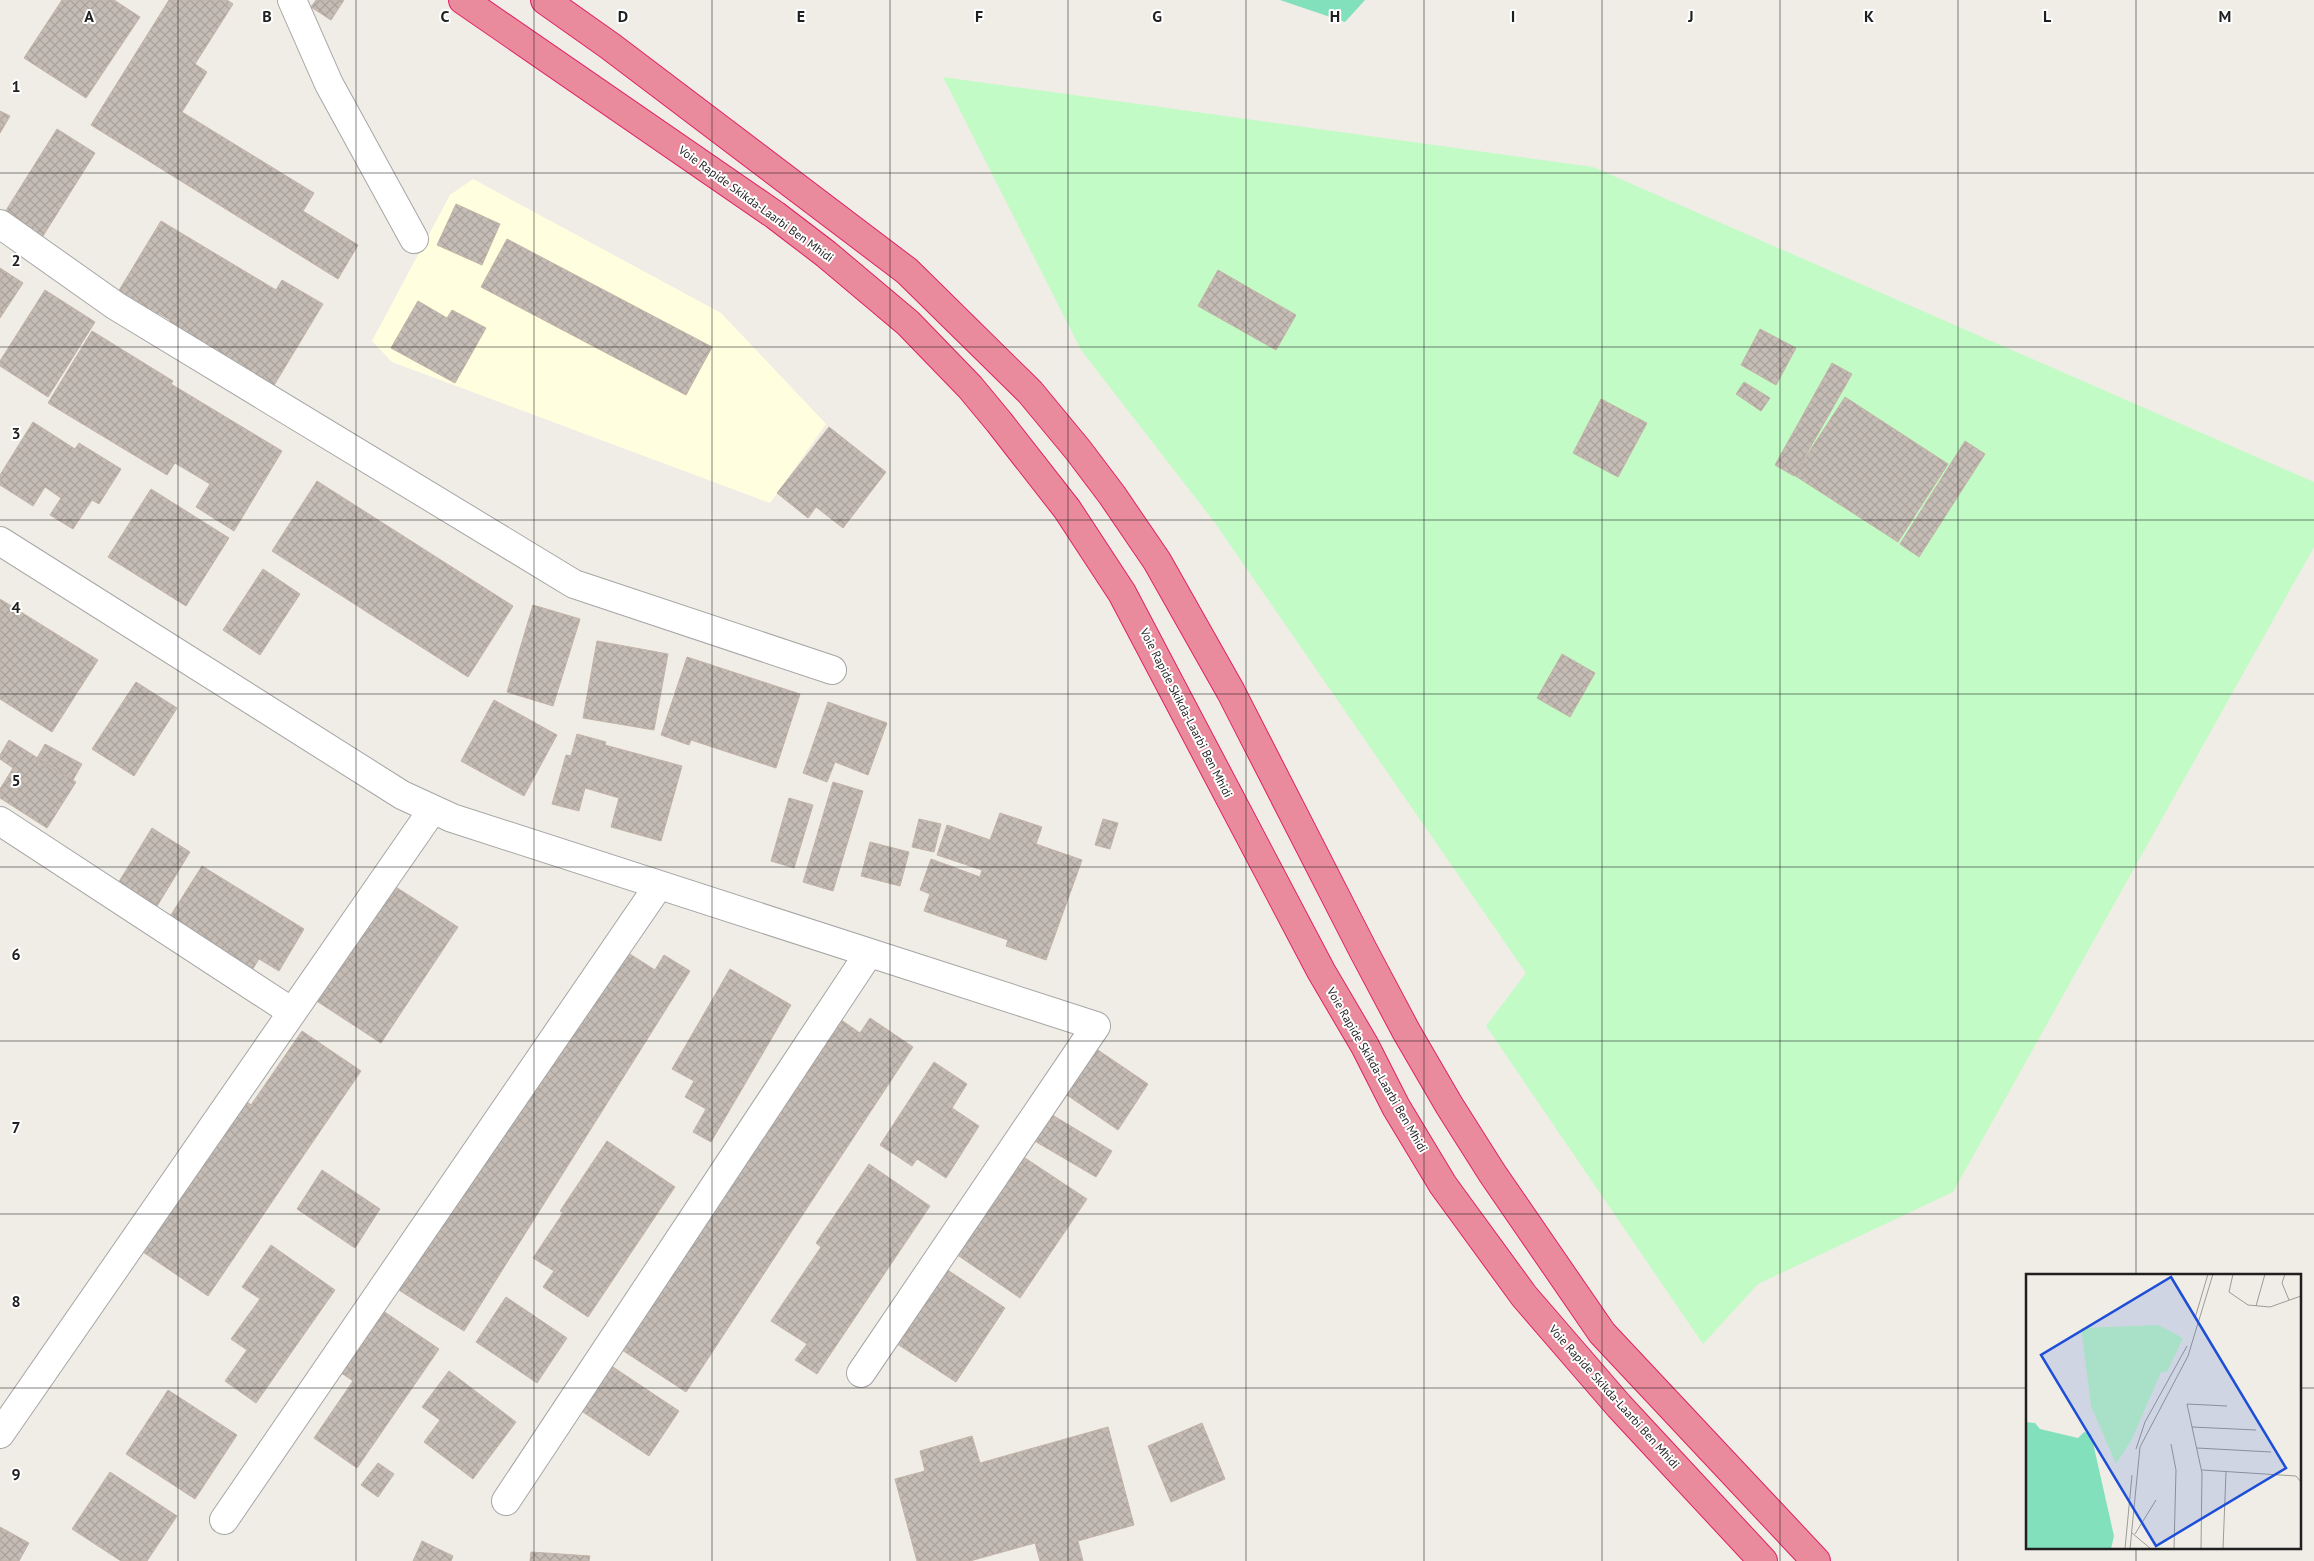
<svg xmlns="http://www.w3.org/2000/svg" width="2314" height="1561" viewBox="0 0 2314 1561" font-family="'PT Sans',sans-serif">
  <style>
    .education { fill: #ffffe0 }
    .park { fill: #c2fbc6 }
    .pitch { fill: #82e1bc }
    .building { fill: url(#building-cross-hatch); stroke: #c3b3a7 }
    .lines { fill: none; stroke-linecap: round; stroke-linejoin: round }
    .street-casing { stroke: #a6a6a6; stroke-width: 30 }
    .highway-casing { stroke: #e02163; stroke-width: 30 }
    .street { stroke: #fff; stroke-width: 28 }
    .highway { stroke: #ea8b9d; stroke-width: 28 }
    .grid { fill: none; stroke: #1f1f1f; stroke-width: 1; stroke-opacity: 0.55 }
    .labels { text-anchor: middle; stroke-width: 4; stroke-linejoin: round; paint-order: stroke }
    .street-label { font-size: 12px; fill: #1f1f1f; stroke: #fff }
    .inset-road { fill: none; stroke: #9c9b96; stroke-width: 1 }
    .view { fill: #1d4ed8; fill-opacity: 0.15; stroke: #1d4ed8; stroke-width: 2.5 }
    .inset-edge { fill: none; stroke: #1f1f1f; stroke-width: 2.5 }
    .grid-label { font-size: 16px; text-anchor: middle; font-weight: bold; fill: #1f1f1f; stroke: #fff; stroke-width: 4; stroke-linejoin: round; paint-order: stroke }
  </style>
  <defs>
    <pattern id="building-cross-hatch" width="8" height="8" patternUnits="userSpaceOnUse" patternTransform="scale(1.25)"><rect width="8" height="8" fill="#c5bcb5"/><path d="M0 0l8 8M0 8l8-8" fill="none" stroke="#a9a19b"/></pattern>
  </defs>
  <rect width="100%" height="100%" fill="#f0ede6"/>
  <path class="education" d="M473 179 721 313 826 424 770 503 392 362 372 341 450 195Z"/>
  <path class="park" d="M943 77 1593 167 2314 482V547L1953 1192 1758 1284 1703 1344 1486 1026 1526 973 1215 523 1081 350Z"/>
  <path class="pitch" d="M1280 0H1365L1345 22Z"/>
  <path class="building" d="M62 0H114L140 17 86 98 24 58Z
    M169 0H227L233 4 195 64 207 72 182 112 314 193 303 211 358 245 338 279 91 125Z
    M316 0H344L331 20 311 7Z
    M0 111 10 116 0 133Z
    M57 129 95 153 38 244 0 220Z
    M456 204 500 224 482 265 437 245Z
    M161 221 276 290 282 280 323 304 270 392 163 332 170 320 158 313 153 320 115 297Z
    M507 239 712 347 686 395 481 287Z
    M0 268 23 283 0 318Z
    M1218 270 1296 315 1276 350 1198 306Z
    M45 290 95 322 48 397 0 366V361Z
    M418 301 447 318 452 310 486 328 455 383 391 348Z
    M1760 329 1796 348 1776 385 1741 365Z
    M92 331 173 381 171 384 282 451 234 531 196 507 210 484 175 463 167 475 48 403Z
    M1832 363 1852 374 1794 476 1775 465Z
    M1744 382 1770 398 1761 411 1736 394Z
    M1845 397 1948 464 1898 542 1794 475Z
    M1601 399 1647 423 1618 477 1573 453Z
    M33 422 75 449 79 443 121 469 99 504 92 500 73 529 50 515 61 498 45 487 33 506 0 485V475Z
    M829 427 886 472 843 528 816 507 808 518 777 493Z
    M1965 441 1985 454 1919 557 1900 544Z
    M317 481 513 606 468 677 272 551Z
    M151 489 229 538 186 606 108 557Z
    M263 569 300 594 260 655 223 630Z
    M0 599 98 660 52 732 0 699Z
    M533 605 580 619 553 706 507 692Z
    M597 641 668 654 654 730 583 718Z
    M1562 654 1595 673 1570 717 1537 698Z
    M687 657 800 694 776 768 691 740 689 745 661 735Z
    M136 682 177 708 134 776 92 749Z
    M494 700 557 735 524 796 461 761Z
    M828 702 887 723 868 775 835 762 827 782 803 773Z
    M577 734 606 742 605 745 682 766 661 841 611 827 619 798 585 788 579 811 552 804 566 755 571 756Z
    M9 740 76 782 47 828 0 798V789L13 768 0 759V755Z
    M45 744 82 764 73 780 36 760Z
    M833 782 863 791 833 891 803 882Z
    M789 798 813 805 794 868 771 861Z
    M1000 813 1042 827 1036 844 1082 860 1046 960 1006 946 1008 940 924 911 930 894 920 890 931 859 980 877 982 870 937 855 947 825 990 840Z
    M919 819 941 824 934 852 912 847Z
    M1103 819 1118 823 1110 849 1095 845Z
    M152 828 190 852 151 916 112 893Z
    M870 842 909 852 900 886 861 876Z
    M202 866 304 929 279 971 259 959 247 978 164 926Z
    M388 882 458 927 381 1043 312 998Z
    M611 942 655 970 664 955 690 971 464 1331 394 1287Z
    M730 969 791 1005 711 1142 693 1132 706 1109 685 1097 694 1081 672 1069Z
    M837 1017 860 1033 870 1018 913 1047 686 1392 619 1348Z
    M302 1031 361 1071 208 1296 143 1252 246 1101 251 1105Z
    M1095 1048 1148 1084 1118 1130 1064 1093Z
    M934 1062 967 1084 952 1108 979 1126 946 1178 917 1159 912 1166 880 1145Z
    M1049 1113 1112 1151 1096 1177 1033 1140Z
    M607 1141 675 1187 588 1317 543 1287 554 1271 533 1258 563 1213 560 1211Z
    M1019 1154 1087 1199 1020 1298 953 1252Z
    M869 1164 930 1206 817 1374 795 1360 807 1344 771 1321 821 1247 816 1243Z
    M322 1170 380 1209 355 1248 297 1209Z
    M271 1245 335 1290 256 1403 225 1381 247 1350 231 1339 260 1299 242 1287Z
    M937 1263 1005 1308 956 1382 888 1338Z
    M506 1297 567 1338 537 1383 476 1342Z
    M373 1304 439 1349 357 1468 314 1438 353 1381 331 1366Z
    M610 1365 679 1411 649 1456 580 1410Z
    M449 1371 516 1422 473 1479 424 1442 440 1420 422 1407Z
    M168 1390 237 1435 195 1499 126 1454Z
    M1202 1423 1225 1479 1171 1502 1148 1446Z
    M1108 1427 1134 1525 1078 1541 1083 1561H1040L1035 1543 970 1561H917L895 1479 925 1471 920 1451 972 1436 980 1463Z
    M378 1463 394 1474 378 1497 361 1485Z
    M110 1472 177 1516 147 1561H121L72 1529Z
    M0 1527 29 1543 19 1561H0Z
    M422 1541 453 1556 451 1561H413Z
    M531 1552 590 1556 589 1561H530Z"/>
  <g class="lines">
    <g class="street-casing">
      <path id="street" d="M292 0 329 84 414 239
        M0 224 116 306 574 584 832 670
        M0 541 402 795 452 818 1096 1026 861 1373
        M0 821 292 1012
        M0 1434 433 809
        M506 1501 869 953
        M224 1520 659 885"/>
    </g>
    <g class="highway-casing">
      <path id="highway" d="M463 0 775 215 826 254 908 323 970 387 999 422 1067 509 1122 593 1321 971 1365 1046 1396 1107 1443 1185 1524 1296 1619 1406 1763 1561
        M545 0 610 46 907 271 1030 392 1078 450 1112 495 1157 561 1231 692 1363 950 1406 1031 1449 1105 1492 1173 1602 1333 1816 1561"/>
    </g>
    <use href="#street" class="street"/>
    <use href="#highway" class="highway"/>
  </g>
  <path class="grid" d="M178 0V1561M356 0V1561M534 0V1561M712 0V1561M890 0V1561M1068 0V1561M1246 0V1561M1424 0V1561M1602 0V1561M1780 0V1561M1958 0V1561M2136 0V1275M0 173H2314M0 347H2314M0 520H2314M0 694H2314M0 867H2314M0 1041H2314M0 1214H2314M0 1388H2028M2300 1388H2314M2136 1547V1561"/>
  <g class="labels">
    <g class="street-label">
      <text transform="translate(756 204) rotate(36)" y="4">Voie Rapide Skikda-Laarbi Ben Mhidi</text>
      <text transform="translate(1186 713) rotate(63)" y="4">Voie Rapide Skikda-Laarbi Ben Mhidi</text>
      <text transform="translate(1377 1070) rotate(60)" y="4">Voie Rapide Skikda-Laarbi Ben Mhidi</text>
      <text transform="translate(1614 1397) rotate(48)" y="4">Voie Rapide Skikda-Laarbi Ben Mhidi</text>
    </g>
  </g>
  <g transform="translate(2026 1274)">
    <rect width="275" height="275" fill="#f0ede6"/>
    <path d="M132 51 157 64 141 98H135L106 165 90 190 65 132 55 54Z" fill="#c2fbc6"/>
    <path d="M0 148 9 149 14 155 52 164 58 158 65 160 88 262 85 275H0Z" fill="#82e1bc"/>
    <path class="inset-road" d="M207 0 203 18 222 31 244 33 275 22M259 0 256 9 263 26M230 32 239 0M169 44 182 0M166 153 230 156M145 170 150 196 148 275M171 174 245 178M110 175 119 148 161 72M176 196 270 202 275 208M106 259 125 275M109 260 130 226M99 275 106 201M104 275 114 173 162 82 187 0M175 275 176 199 161 130 201 132M197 275 200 198"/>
    <path class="view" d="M145 3 260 194 130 272 15 81Z"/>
    <rect width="275" height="275" class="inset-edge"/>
  </g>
  <g class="grid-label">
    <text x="89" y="22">A</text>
    <text x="267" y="22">B</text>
    <text x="445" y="22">C</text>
    <text x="623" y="22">D</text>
    <text x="801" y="22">E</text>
    <text x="979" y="22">F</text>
    <text x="1157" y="22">G</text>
    <text x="1335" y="22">H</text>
    <text x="1513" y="22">I</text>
    <text x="1691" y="22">J</text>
    <text x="1869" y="22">K</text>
    <text x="2047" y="22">L</text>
    <text x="2225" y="22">M</text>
    <text x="16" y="92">1</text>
    <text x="16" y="266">2</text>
    <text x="16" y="439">3</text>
    <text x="16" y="613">4</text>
    <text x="16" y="786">5</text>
    <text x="16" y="960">6</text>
    <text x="16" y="1133">7</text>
    <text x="16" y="1307">8</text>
    <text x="16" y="1480">9</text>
  </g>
</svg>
